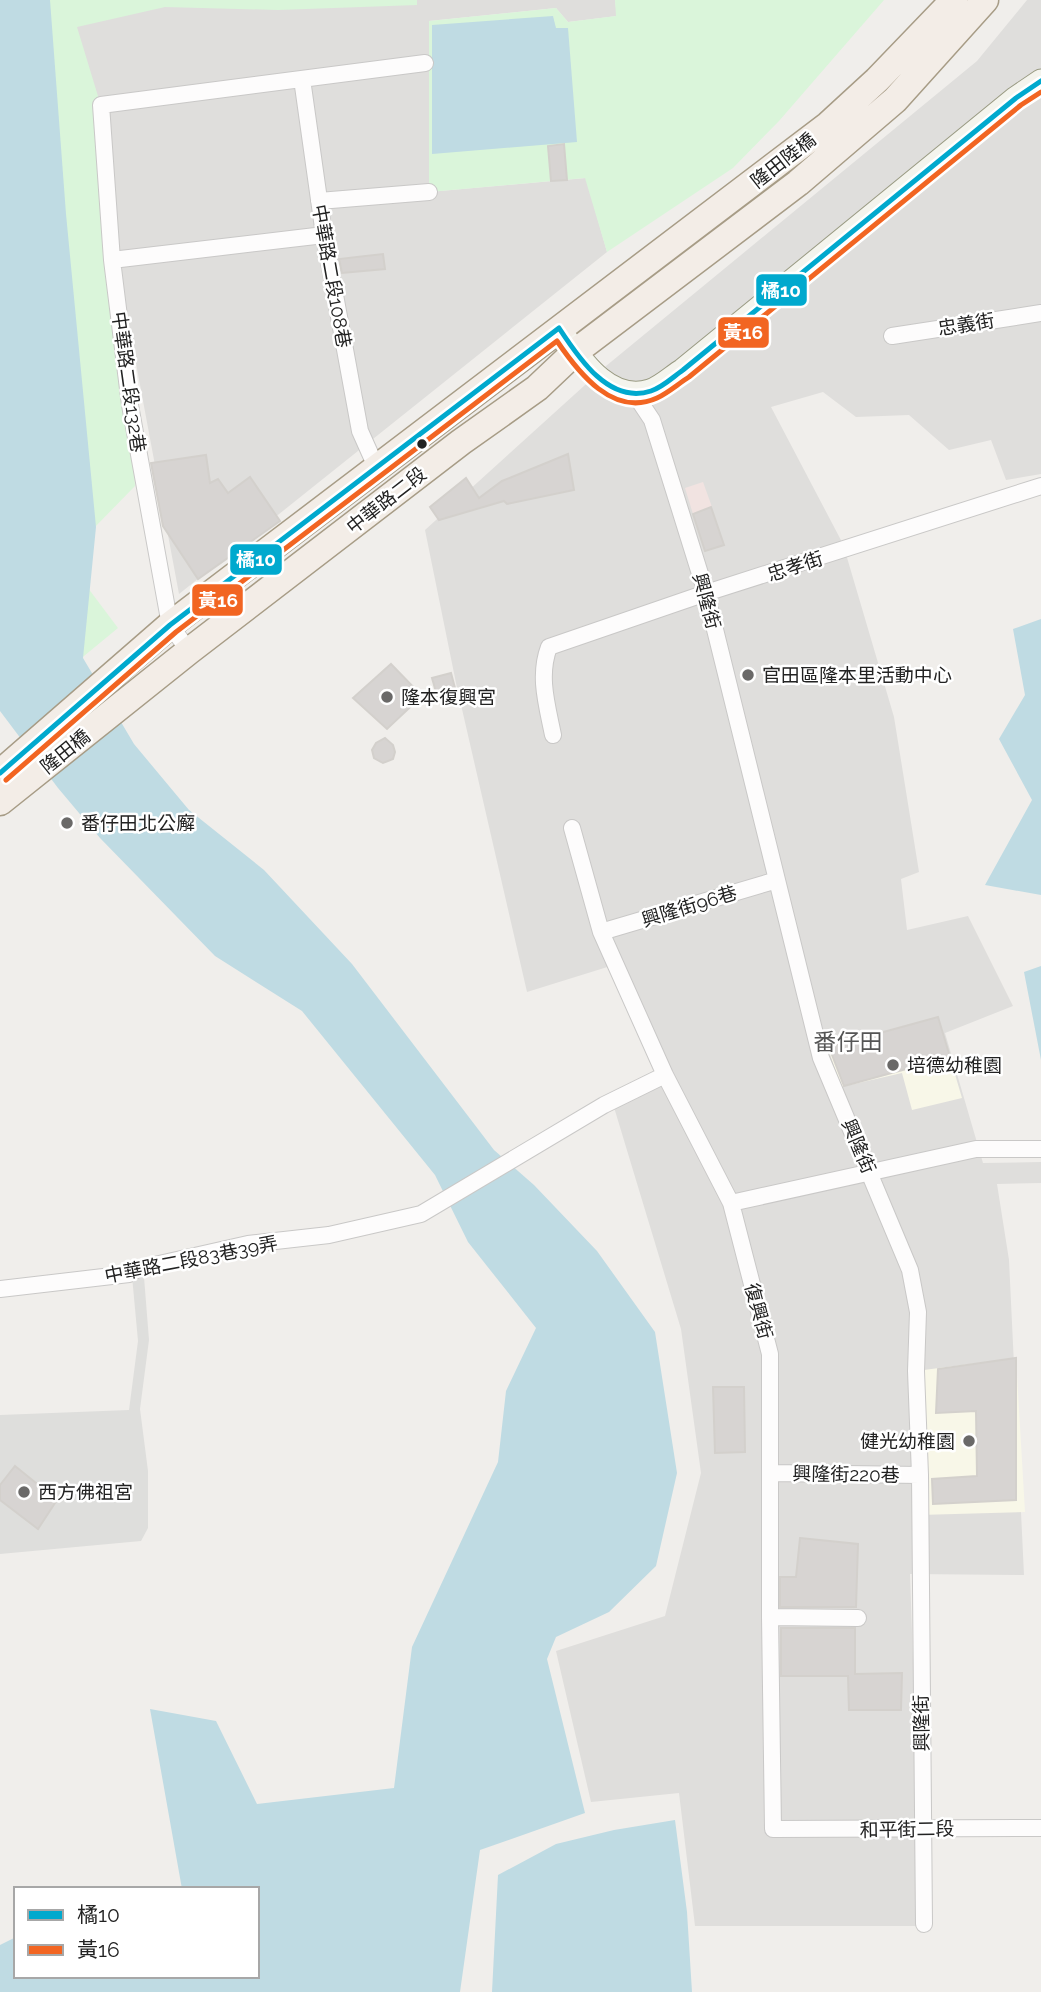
<svg xmlns="http://www.w3.org/2000/svg" width="1041" height="1992" viewBox="0 0 1041 1992" font-family="Raleway,'Noto Sans TC',sans-serif">
  <style>
    .residential { fill: #dfdedc }
    .commercial { fill: #f1e3e1 }
    .education { fill: #f8f7e8 }
    .religious { fill: #dededc }
    .park { fill: #daf5da }
    .water { fill: #bfdbe3 }
    .building { fill: #d7d4d2; stroke: #d3d0cc; stroke-width: 2 }
    .lines { fill: none; stroke-linecap: round; stroke-linejoin: round }
    .minor-casing { stroke: #c9c8c7; stroke-width: 18 }
    .secondary-casing { stroke: #999a82; stroke-width: 25 }
    .primary-casing { stroke: #a79c86; stroke-width: 29 }
    .minor { stroke: #fdfcfc; stroke-width: 16 }
    .secondary { stroke: #f4f4ed; stroke-width: 23 }
    .primary { stroke: #f3ede7; stroke-width: 26 }
    .bus-1-casing { stroke: #fff; stroke-width: 10 }
    .bus-2-casing { stroke: #fff; stroke-width: 10 }
    .bus-1 { stroke: #00a9ce; stroke-width: 5 }
    .bus-2 { stroke: #f26522; stroke-width: 5 }
    .bus-dot { fill: #222; stroke: #fff; stroke-width: 2.5 }
    .poi-dot { fill: #6a6968; stroke: #fff; stroke-width: 2.5 }
    .labels { text-anchor: middle; stroke-width: 5; stroke-linejoin: round; paint-order: stroke }
    .street-label { font-size: 19px; fill: #222; stroke: #fff }
    .poi-label { font-size: 19px; fill: #222; stroke: #fff; text-anchor: start }
    .quarter-label { font-size: 23px; fill: #555; stroke: #fff }
    .line-badge { stroke: #fff; stroke-width: 2.5 }
    .badge-label { font-size: 19px; text-anchor: middle; font-weight: bold; fill: #fff }
  </style>
  <rect width="100%" height="100%" fill="#f0eeeb"/>
  <path class="residential" d="M417 0H615L617 16 568 22 556 8 429 21V192L586 178 607 252 179 594 72 20 184 4 417 5Z
    M1027 0H1041V474L1006 480 991 440 949 450 909 415 856 417 823 392 771 407 843 544 894 717 919 872 901 879 907 930 968 916 1013 1006 945 1033 983 1163 1041 1162V1183L997 1184 1009 1260 1024 1575 910 1574 922 1926H695L679 1793 591 1802 556 1651 665 1616 701 1473 681 1329 613 1104 667 1071 617 964 527 992 456 683 425 530 606 366 977 61Z"/>
  <path class="commercial" d="M703 482 712 507 693 514 685 488Z"/>
  <path class="education" d="M938 1017 962 1098 912 1110 902 1073 841 1087 828 1048Z
    M1016 1358 1025 1512 919 1515 916 1371Z"/>
  <path class="religious" d="M132 1276 144 1277 149 1340 140 1409 148 1471V1528L141 1541 0 1554V1415L129 1410 138 1341Z"/>
  <path class="park" d="M0 0H417V5L278 10 165 7 77 27 101 106 130 405 135 486 95 527 88 588 118 628 33 698 0 711Z
    M615 0H884L779 121 733 168 607 252 585 178 429 192V21L556 8 568 22 616 16Z"/>
  <path class="water" d="M0 0H50L66 214 96 527 83 658 134 744 189 810 264 870 352 964 494 1150 534 1185 597 1251 655 1332 677 1473 656 1566 609 1612 556 1637 547 1659 585 1813 480 1850 460 1992H0V1945L16 1937V1976H257V1889H182L150 1709 216 1721 257 1804 394 1788 412 1647 498 1462 506 1391 536 1328 468 1242 435 1175 302 1011 215 956 100 838 58 788 0 711Z
    M553 16 556 28H568L577 142 432 154V25Z
    M1041 619V895L985 885 1032 800 999 739 1025 695 1013 629Z
    M1041 966V1060L1024 972Z
    M675 1820 687 1912 692 1992H492L498 1875 556 1844 614 1830Z"/>
  <path class="building" d="M564 144 567 180 551 181 548 146Z
    M383 254 385 269 342 273 339 259Z
    M568 454 574 490 507 504 504 501 439 520 430 507 466 478 479 498 502 481Z
    M206 455 210 483 218 479 228 493 250 477 280 521 198 579 163 526 151 463Z
    M711 507 724 545 705 551 693 514Z
    M391 664 422 696 387 729 353 698Z
    M451 673 456 692 438 699 432 678Z
    M385 738 393 745 395 752 393 759 383 763 374 758 372 750 376 743Z
    M938 1017 950 1057 844 1086 829 1047Z
    M1016 1358V1500L933 1504 932 1479 977 1476 976 1411 936 1413 938 1369Z
    M713 1387H744L745 1452 715 1453Z
    M15 1466 57 1500 38 1529 0 1500V1485Z
    M800 1538 858 1544 856 1607H780V1577H796Z
    M781 1628H855V1674L902 1673 901 1710H849L848 1676H781Z"/>
  <g class="lines">
    <g class="minor-casing">
      <path id="minor" d="M302 79 324 235 360 431 377 469
        M319 201 429 192
        M112 260 324 235
        M892 336 1041 313
        M634 393 652 420 706 593 821 1058 910 1270 918 1312 916 1371 920 1475 924 1924
        M189 651 170 625 130 405 112 260 101 105 425 63
        M553 735C547 705 538 676 549 647L706 593 1041 486
        M572 828 601 932 665 1075 731 1203 770 1354V1617L773 1829 1041 1828
        M601 932 777 880
        M731 1203 976 1149H1041
        M0 1289 129 1274 137 1269 248 1244 329 1235 421 1214 604 1105 665 1075
        M771 1473 920 1475
        M770 1617 858 1618"/>
    </g>
    <g class="secondary-casing">
      <path id="secondary" d="M566 339C584 365 612 403 650 391 662 387 673 376 683 370L1016 98 1041 81"/>
    </g>
    <g class="primary-casing">
      <path id="primary" d="M0 773 170 625 828 125 877 80 954 0
        M0 802 189 651 461 442 537 388 575 352 798 183 895 100 985 0"/>
    </g>
    <use href="#minor" class="minor"/>
    <use href="#secondary" class="secondary"/>
    <use href="#primary" class="primary"/>
    <g class="bus-1-casing">
      <path id="bus-1" d="M0 773 170 625 559 328C578 357 609 405 651 391 663 387 673 377 683 370L1016 98 1041 81"/>
    </g>
    <g class="bus-2-casing">
      <path id="bus-2" d="M6 780 176 632 557 341C578 372 613 418 657 398 668 393 678 384 689 377L1021 105 1041 92"/>
    </g>
    <use href="#bus-1" class="bus-1"/>
    <use href="#bus-2" class="bus-2"/>
  </g>
  <circle class="bus-dot" cx="422" cy="444" r="6"/>
  <g class="poi-dot">
    <circle cx="748" cy="675" r="7"/>
    <circle cx="387" cy="697" r="7"/>
    <circle cx="67" cy="823" r="7"/>
    <circle cx="893" cy="1065" r="7"/>
    <circle cx="969" cy="1441" r="7"/>
    <circle cx="24" cy="1492" r="7"/>
  </g>
  <g class="labels">
    <g class="street-label">
      <text transform="translate(783 160) rotate(-38)" y="7">隆田陸橋</text>
      <text transform="translate(332 276) rotate(80)" y="7">中華路二段108巷</text>
      <text transform="translate(966 324) rotate(-9)" y="7">忠義街</text>
      <text transform="translate(129 382) rotate(82)" y="7">中華路二段132巷</text>
      <text transform="translate(386 500) rotate(-38)" y="7">中華路二段</text>
      <text transform="translate(795 566) rotate(-18)" y="7">忠孝街</text>
      <text transform="translate(707 601) rotate(75)" y="7">興隆街</text>
      <text transform="translate(65 751) rotate(-39)" y="7">隆田橋</text>
      <text transform="translate(689 906) rotate(-17)" y="7">興隆街96巷</text>
      <text transform="translate(859 1146) rotate(67)" y="7">興隆街</text>
      <text transform="translate(191 1259) rotate(-11)" y="7">中華路二段83巷39弄</text>
      <text transform="translate(759 1311) rotate(75)" y="7">復興街</text>
      <text transform="translate(846 1474) rotate(1)" y="7">興隆街220巷</text>
      <text transform="translate(921 1723) rotate(-91)" y="7">興隆街</text>
      <text transform="translate(907 1829) rotate(-1)" y="7">和平街二段</text>
    </g>
    <g class="poi-label">
      <text x="762" y="682">官田區隆本里活動中心</text>
      <text x="401" y="704">隆本復興宮</text>
      <text x="81" y="830">番仔田北公廨</text>
      <text x="907" y="1072">培德幼稚園</text>
      <text x="955" y="1448" text-anchor="end">健光幼稚園</text>
      <text x="38" y="1499">西方佛祖宮</text>
    </g>
    <g class="quarter-label">
      <text x="848" y="1050">番仔田</text>
    </g>
  </g>
  <g class="line-badge">
    <rect x="755" y="273" width="53" height="34" rx="7" fill="#00a9ce"/>
    <rect x="717" y="316" width="53" height="33" rx="7" fill="#f26522"/>
    <rect x="229" y="543" width="54" height="33" rx="7" fill="#00a9ce"/>
    <rect x="191" y="583" width="53" height="34" rx="7" fill="#f26522"/>
  </g>
  <g class="badge-label">
    <text x="781" y="297">橘10</text>
    <text x="743" y="339">黃16</text>
    <text x="256" y="566">橘10</text>
    <text x="218" y="607">黃16</text>
  </g>
  <rect x="14" y="1887" width="245" height="91" fill="#ffffff" stroke="#a7a7a7" stroke-width="2"/>
  <rect x="28" y="1910" width="35" height="10" fill="#00a9ce" stroke="#a7a7a7" stroke-width="2"/>
  <text x="77" y="1922" font-size="21" fill="#222222">橘10</text>
  <rect x="28" y="1945" width="35" height="10" fill="#f26522" stroke="#a7a7a7" stroke-width="2"/>
  <text x="77" y="1957" font-size="21" fill="#222222">黃16</text>
</svg>
